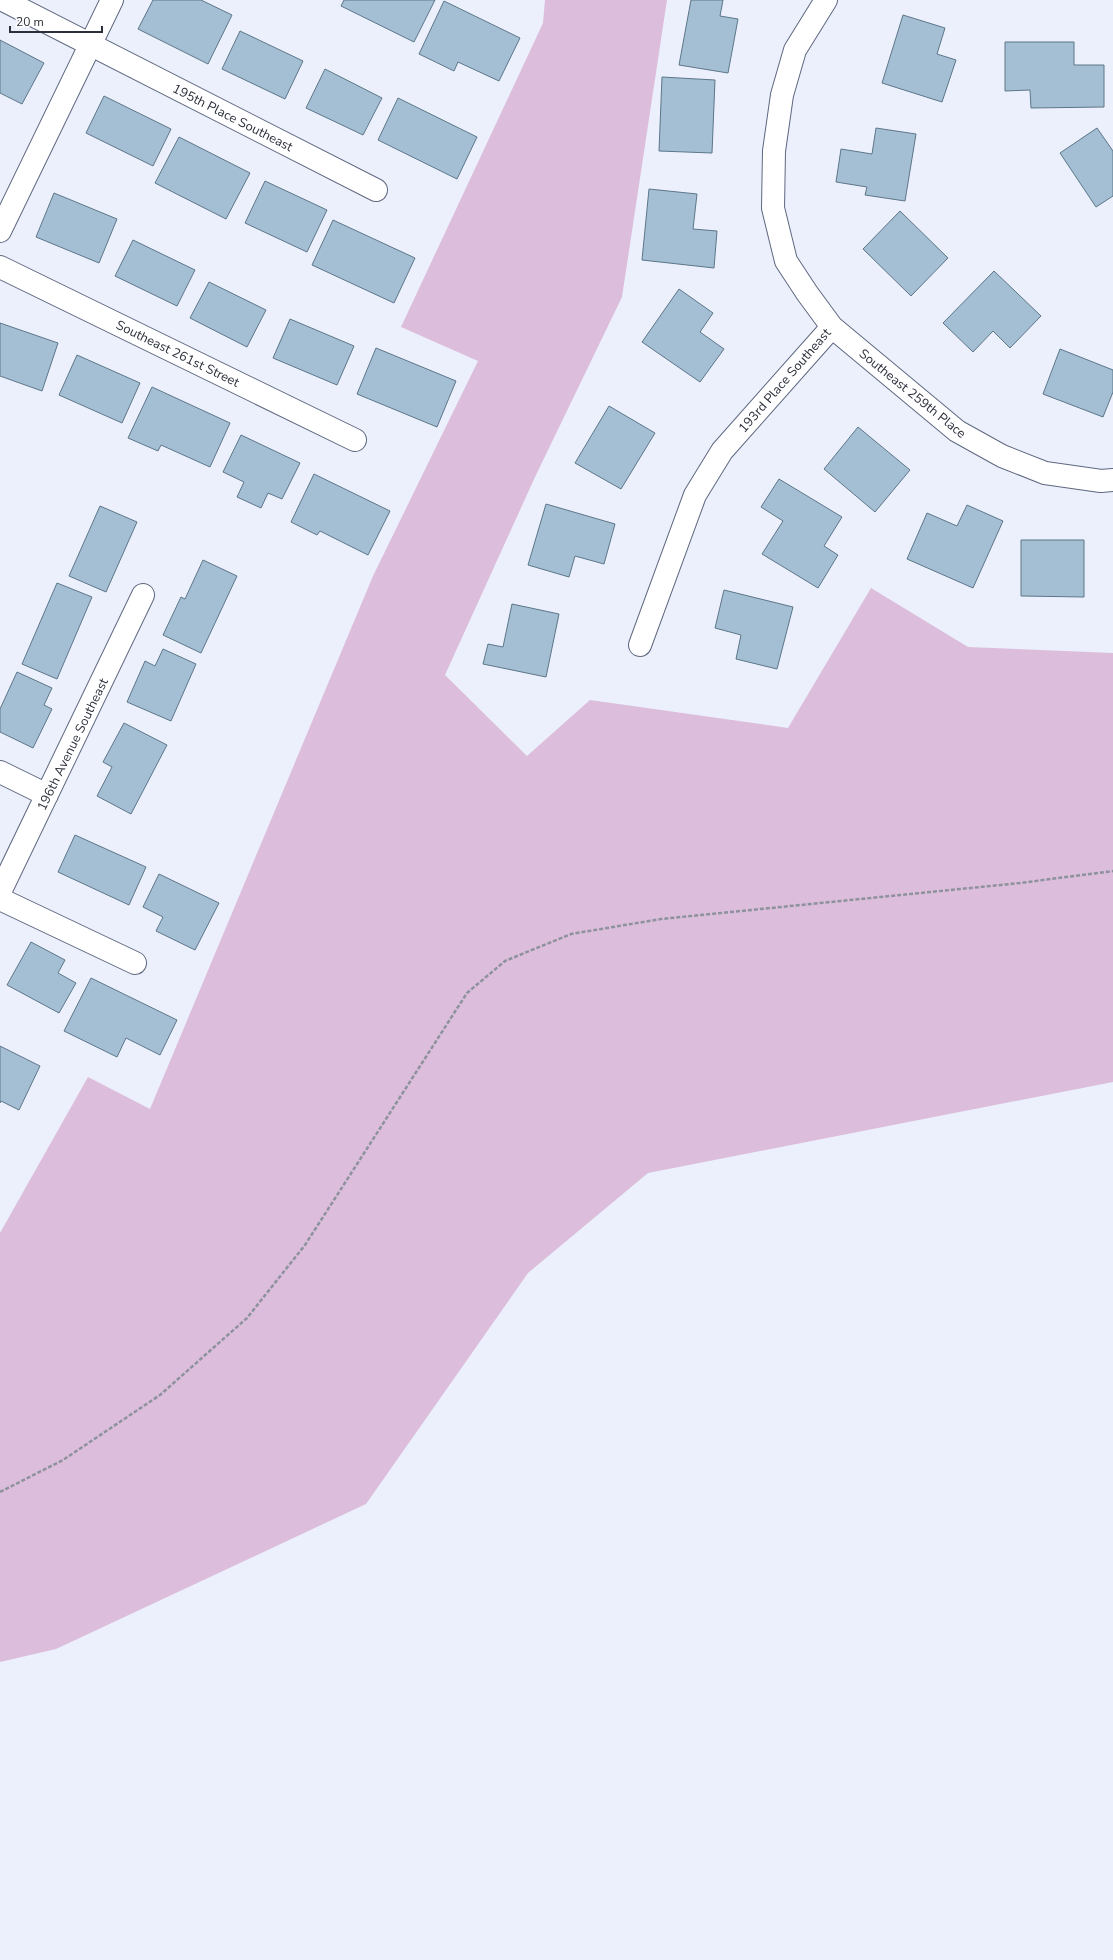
<svg xmlns="http://www.w3.org/2000/svg" width="1113" height="1960" viewBox="0 0 1113 1960" font-family="'Nunito Sans',sans-serif">
  <style>
    .green { fill: #dcbddc }
    .building { fill: #a4bed3; stroke: #5d7689 }
    .lines { fill: none; stroke-linecap: round; stroke-linejoin: round }
    .minor-casing { stroke: #5f6881; stroke-width: 24 }
    .path { stroke: #8d929d; stroke-width: 2.5; stroke-dasharray: 4 2; stroke-linecap: butt }
    .minor { stroke: #fff; stroke-width: 22 }
    .labels { text-anchor: middle; stroke-width: 3.5; stroke-linejoin: round; paint-order: stroke }
    .street-label { font-size: 13px; fill: #2b2f3a; stroke: #fff }
  </style>
  <rect width="100%" height="100%" fill="#ebf0fc"/>
  <path class="green" d="M545 0H667L622 297 535 477 445 675 527 756 590 700 788 728 871 588 968 647 1113 653V1082L648 1173 528 1273 366 1504 56 1649 0 1662V1233L88 1077 150 1109 373 576 478 361 401 327 543 23Z"/>
  <path class="building" d="M153 0H201L232 15 208 64 138 29Z
    M344 0H435L414 42 341 6Z
    M691 0H723L720 16 738 19 728 73 679 65Z
    M444 1 520 38 499 81 458 62 454 71 419 54Z
    M903 15 945 28 937 54 956 60 942 102 882 83Z
    M240 31 303 61 285 99 222 69Z
    M0 40 44 63 22 104 0 93Z
    M1005 42H1074V65H1104V107L1031 108 1030 90 1005 91Z
    M325 69 382 98 363 135 306 108Z
    M662 77 715 80 712 153 659 151Z
    M104 96 171 129 153 166 86 133Z
    M398 98 477 137 457 179 378 140Z
    M876 128 916 134 905 201 865 195 867 187 836 182 841 149 872 154Z
    M1097 128 1113 151V196L1096 207 1060 153Z
    M179 137 250 173 226 219 155 183Z
    M265 181 327 210 307 252 245 223Z
    M649 189 697 194 693 229 717 231 714 268 642 260Z
    M54 193 117 219 99 263 36 237Z
    M900 211 948 258 911 296 863 249Z
    M333 220 415 258 394 303 312 265Z
    M133 240 195 270 177 306 115 276Z
    M994 271 1041 316 1010 348 993 331 973 352 943 323Z
    M209 282 266 310 247 347 190 318Z
    M679 289 713 313 700 332 724 349 700 382 642 342Z
    M290 319 354 346 337 385 273 358Z
    M0 323 58 343 42 391 0 376Z
    M376 348 456 381 437 427 357 394Z
    M1060 349 1113 370V392L1103 417 1043 394Z
    M77 355 140 383 122 423 59 395Z
    M152 387 230 423 210 467 161 445 158 451 128 438Z
    M609 406 655 433 621 489 575 463Z
    M858 427 910 470 875 512 824 469Z
    M241 435 300 463 282 499 268 493 261 508 237 497 244 482 223 472Z
    M314 474 390 511 368 555 320 531 317 535 291 522Z
    M779 479 842 517 824 546 838 555 818 588 762 554 783 521 761 507Z
    M546 504 615 524 604 564 575 556 569 577 528 565Z
    M967 505 1003 521 973 588 907 559 927 513 957 526Z
    M100 506 137 522 106 592 69 576Z
    M1021 540H1084V597L1021 596Z
    M203 560 237 576 201 653 163 635 181 597 185 599Z
    M57 583 92 597 57 679 22 664Z
    M724 590 793 607 777 669 736 659 741 635 715 628Z
    M512 604 559 614 546 677 483 664 488 644 503 647Z
    M163 649 196 664 171 721 127 702 145 661 155 666Z
    M17 672 52 688 44 705 52 709 33 748 0 732V709Z
    M124 723 167 745 131 814 97 796 112 767 103 762Z
    M75 835 146 867 129 905 58 872Z
    M159 874 219 903 195 950 156 931 163 917 143 907Z
    M31 942 65 960 58 973 76 983 59 1013 7 985Z
    M91 978 177 1020 160 1055 126 1038 117 1057 64 1031Z
    M0 1046 40 1066 19 1110 1 1101 0 1103Z"/>
  <g class="lines">
    <g class="minor-casing">
      <path id="minor" d="M3 0 376 190
        M826 0 795 50 782 95 774 151 773 208 786 261 807 293 832 327 957 431 1002 456 1045 473 1101 481 1113 480
        M0 231 112 0
        M0 267 355 440
        M640 645 695 495 722 451 832 327
        M0 772 47 795
        M0 892 143 595
        M0 899 135 963"/>
    </g>
    <path class="path" d="M0 1492 63 1460 160 1395 247 1318 305 1245 467 993 505 961 571 934 661 919 1020 883 1113 871"/>
    <use href="#minor" class="minor"/>
  </g>
  <g class="labels">
    <g class="street-label">
      <text transform="translate(233 117) rotate(27)" y="5">195th Place Southeast</text>
      <text transform="translate(178 353) rotate(26)" y="5">Southeast 261st Street</text>
      <text transform="translate(784 380) rotate(-49)" y="5">193rd Place Southeast</text>
      <text transform="translate(913 393) rotate(39)" y="5">Southeast 259th Place</text>
      <text transform="translate(72 744) rotate(-64)" y="5">196th Avenue Southeast</text>
    </g>
  </g>
  <path d="M10 26v6h92v-6" fill="none" stroke="#2b2f3a" stroke-width="2"/>
  <text x="16" y="26" font-size="12" fill="#2b2f3a" stroke="#ffffff" stroke-width="3" paint-order="stroke">20 m</text>
</svg>
